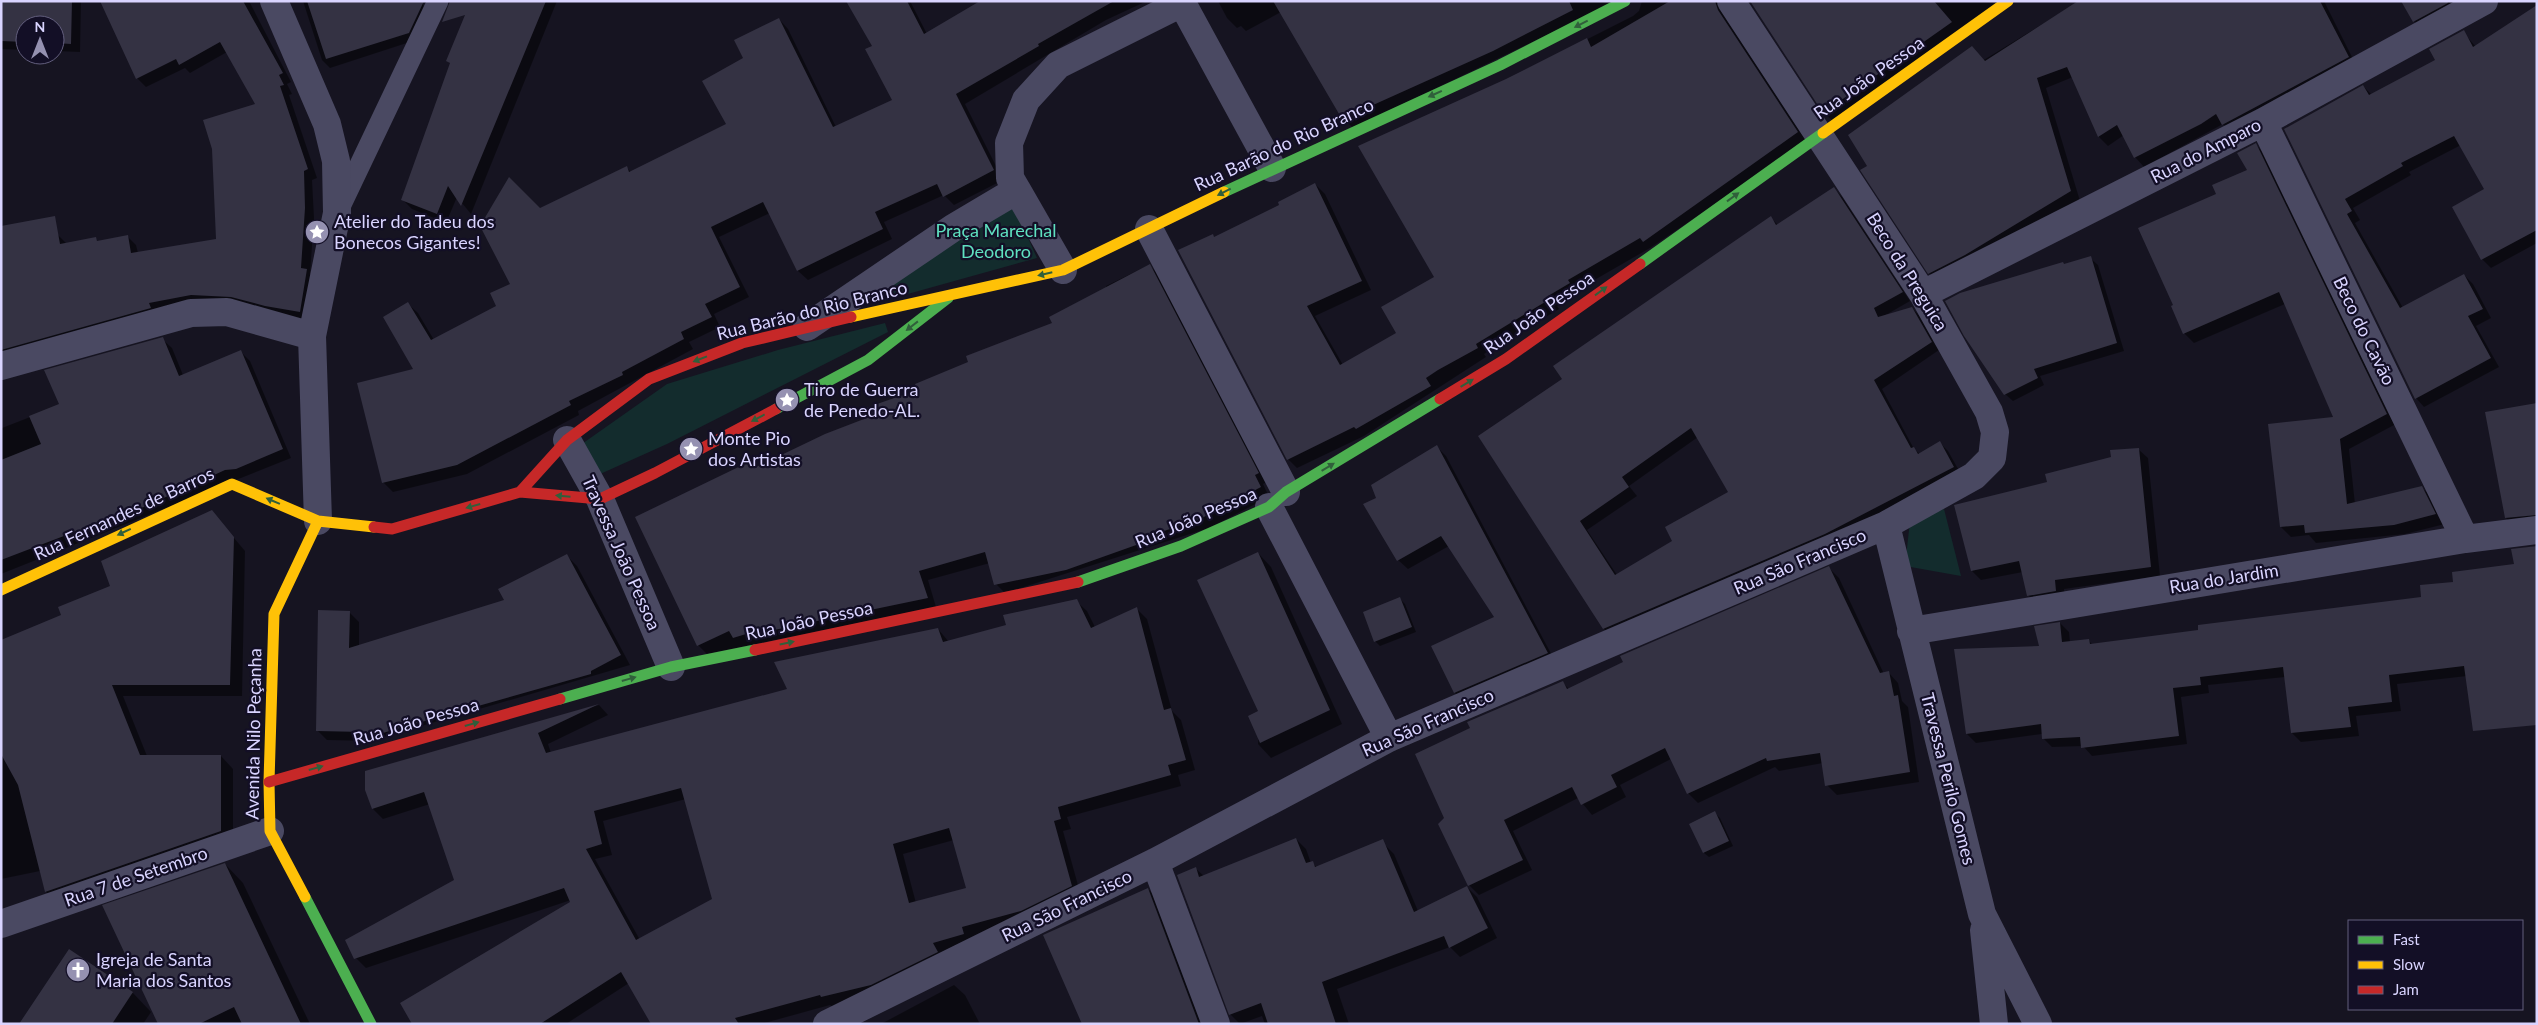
<svg xmlns="http://www.w3.org/2000/svg" width="2538" height="1025" viewBox="0 0 2538 1025" font-family="Lato,sans-serif">
  <style>
    .green { fill: #132c2d }
    .shadow { fill: #0007; fill-rule: evenodd }
    .building { fill: #343243; fill-rule: evenodd }
    .lines { fill: none; stroke-linecap: round; stroke-linejoin: round }
    .lane { stroke: #4a4962; stroke-width: 21 }
    .street { stroke: #4a4962; stroke-width: 28 }
    .fast { stroke: #4caf50; stroke-width: 11 }
    .slow { stroke: #ffc107; stroke-width: 11 }
    .jam { stroke: #c62828; stroke-width: 11 }
    .oneway { fill: #305f3b }
    .labels { text-anchor: middle; stroke-width: 4.5; stroke-linejoin: round; paint-order: stroke }
    .street-label { font-size: 18px; fill: #d9d4ff; stroke: #130f26 }
    .poi-label { font-size: 18px; fill: #d9d4ff; stroke: #130f26; text-anchor: start }
    .park-label { font-size: 18px; fill: #5fe0c0; stroke: #130f26 }
  </style>
  <rect width="100%" height="100%" fill="#161421"/>
  <path class="green" d="M1011 200 1037 258 879 302 870 293Z
    M885 323 888 332 667 444 589 479 579 446 667 384 778 350Z
    M1944 509 1961 576 1905 566 1910 521Z"/>
  <path class="shadow" d="M1 1H81L80 52 55 51V25H25V50L1 49Z
    M101 1H249L291 82 287 84 292 94 289 95 317 178 312 180 314 218 310 274 315 279 309 320 275 315 241 306 1 363V243L57 234 67 244 96 239 98 242 127 236 136 245 138 253 218 240 256 105 227 52 190 73 185 68 146 87 137 78Z
    M303 1H422L427 17 416 40 330 68 322 60Z
    M473 1H557L471 214 457 197 446 223 412 209 402 199 451 64 448 61Z
    M848 1H910L927 34 982 1H1147L1106 20 965 104 1003 180 954 205 944 195 884 222 892 239 808 280 798 271 770 213 719 237 749 297 714 314 720 327 689 342 693 349 578 411 579 415 467 474 393 492 383 482 415 370 408 304 418 313 434 340 498 306 511 284 539 209 626 167 631 172 727 125 745 59 779 19 788 29 836 127 894 100 873 47Z
    M1218 1H1618L1353 128 1343 118 1281 12 1246 31 1241 26 1237 28 1227 18Z
    M1642 1H1729L1725 12 1727 20 1807 142 1650 248 1577 290 1579 293 1557 306 1559 309 1484 354 1486 357 1364 436 1297 468 1288 459 1215 238 1281 205 1315 184 1325 194 1371 290 1315 316 1343 365 1398 333 1436 277 1507 80 1633 16 1639 11Z
    M1751 1H2001L1834 122 1824 113Z
    M2080 1H2324L2357 67 2233 134 2223 124 2144 167 2135 157 2124 135 2108 146 2099 137 2073 77 2046 88 2080 201 1939 282 1929 273 1853 140Z
    M2403 1H2451L2460 17 2428 35 2414 21Z
    M2463 32 2476 47 2537 169V243L2491 268 2482 259 2486 190 2461 145 2409 172 2411 175 2353 208 2360 220 2355 223 2403 308 2464 275 2473 284 2491 318 2476 326 2499 367 2424 407 2416 398 2285 129 2363 86 2372 95 2437 60Z
    M2256 145 2266 155 2396 424 2349 449 2355 504 2421 487 2432 497 2445 524 2405 534 2316 543 2309 535 2291 537 2281 527 2334 418 2285 304 2194 343 2184 333 2175 306 2217 195 2248 171Z
    M1834 189 1842 197 1910 301 1884 316 1912 308 1921 317 1939 350 1882 389 1914 449 1920 454 1940 443 1948 451 1962 476 1612 637 1604 629 1479 437 1564 380 1771 218 1778 225ZM1698 437 1729 492 1674 542 1617 575 1587 530 1637 496 1629 486Z
    M2090 258 2098 265 2124 351 2040 376 2044 385 2013 401 2005 394 2064 265Z
    M1149 265 1158 274 1267 482 1263 484 1269 497 1209 528 1005 593 996 584 990 563 928 580 936 607 707 654 698 645 750 463 756 469 865 420 970 363 1054 324 1107 289 1106 286Z
    M162 339 172 348 183 375 241 352 250 361 291 458 1 574V426L2 428 61 405Z
    M2537 404V525L2515 527 2506 518Z
    M1437 447 1446 456 1556 663 1464 702 1455 693 1496 618 1449 546 1408 569 1398 560 1378 499Z
    M2138 449 2148 458 2160 576 2064 589 2065 600 2038 605 2028 595 2023 572 1981 580 1972 571 2049 483Z
    M212 512 245 551 242 696H123L147 756H221L233 769V843L58 904 46 892 40 871 1 879V641L63 616 112 587Z
    M2537 546V668L2397 684 2401 711 2356 716 2359 736 2301 742 2292 733 2285 677 2208 685 2209 693 2181 697 2187 744 2092 756 2083 746 2052 747 2043 738 2042 734 1976 743 1967 734 2060 623 2069 632 2070 642 2088 640 2093 645 2200 631 2422 598 2455 583 2515 565 2512 550Z
    M1258 553 1271 567 1342 724 1271 758 1258 744 1260 712Z
    M567 556 577 566 630 665 370 741 327 740 317 730 349 612 359 622V646L506 601Z
    M1829 568 1839 578 1884 674 1889 673 1898 683 1902 701 1908 707 1919 782 1837 795 1827 785 1823 763 1779 771 1775 767 1698 803 1688 793 1671 759 1620 785 1626 797 1592 815 1578 798 1513 831 1532 870 1479 895 1469 885 1562 682 1569 689Z
    M1400 599 1405 604 1416 632 1380 646 1375 641Z
    M1076 601 1087 611 1095 627 1136 608 1147 619 1172 711 1181 720 1195 770 1178 775 1181 786 1067 817 1071 829 1063 831 1081 896 833 1007 830 1005 761 1024H653L629 983 566 1024H414L572 902 571 900 366 968 356 958 455 880 430 804 383 819 373 809 366 772 599 705 608 715 548 744 551 753 789 690 938 629 949 642 1007 626ZM686 799 713 900 640 940 595 859 612 855 603 821ZM954 840 968 889 916 903 903 854Z
    M1715 813 1720 818 1733 846 1709 857 1704 853 1691 825Z
    M1296 839 1306 849 1311 863 1317 867 1384 844 1394 854 1418 911 1467 887 1477 897 1497 938 1460 957 1450 947 1337 989 1349 1024H1265L1262 1016 1240 1024 1230 1014 1195 868 1204 876Z
    M225 864 243 883 310 1024H160Z
    M1148 889 1162 903 1207 1024H1083Z
    M954 985 965 995 980 1024H881Z
    M133 993 151 1012 143 1024H20Z"/>
  <path class="building" d="M1 1H72L71 44 55 43V25H25V42L1 41Z
    M100 1H243L283 73 279 75 284 85 280 86 308 169 304 171 305 208 301 268 307 269 300 312 265 306 231 297 191 295 149 303 151 308 1 350V226L55 216 60 244 96 237 97 241 128 235 131 253 216 239 212 149 203 120 255 104 220 42 179 65 176 59 136 79Z
    M307 1H424L409 33 326 59Z
    M450 1H546L461 206 448 186 437 214 401 200 450 63 446 61 465 15 442 22Z
    M846 1H907L924 34 980 1H1114L1038 44 1039 46 956 94 994 170 943 197 937 184 875 212 883 229 797 271 763 202 711 227 740 287 705 304 712 317 681 332 684 339 622 372 623 375 569 401 571 405 457 465 382 483 357 383 413 369 383 317 408 302 431 340 496 306 490 293 510 284 480 226 509 177 540 208 627 166 629 172 726 124 702 81 743 58 734 40 779 18 833 127 892 100 865 49 872 46Z
    M1273 1H1569L1573 10 1493 51 1342 119Z
    M1670 1H1715L1718 10 1798 132 1643 242 1640 238 1568 280 1570 283 1548 296 1550 299 1476 344 1478 348 1438 370 1426 378 1431 386 1356 429 1354 427 1287 460 1178 250 1213 234 1214 237 1279 205 1278 202 1315 183 1362 281 1307 306 1340 365 1396 333 1381 307 1434 277 1358 146 1506 79 1587 38 1591 47Z
    M1750 1H1934L1952 22 1823 113Z
    M2078 1H2320L2349 57 2222 125 2216 114 2201 124 2134 158 2117 125 2098 137 2067 67 2037 78 2071 191 1965 255 1928 274 1860 170 1867 166 1848 135 1972 46 1985 61Z
    M2401 1H2447L2448 3 2413 22Z
    M2537 5V230L2481 260 2452 207 2484 189 2454 136 2401 163 2403 166 2345 199 2352 211 2347 214 2400 308 2464 274 2483 309 2468 316 2491 358 2415 399 2284 129 2363 85 2369 95 2435 60 2429 49 2464 30 2473 47Z
    M2256 143 2387 414 2340 439 2347 504 2422 486 2436 514 2394 525 2305 533 2304 525 2280 527 2268 424 2333 417 2279 292 2183 334 2171 306 2173 305 2138 228 2216 194 2212 185 2247 170 2237 153Z
    M1834 187 1903 292 1874 308 1878 317 1912 307 1932 342 1874 380 1911 448 1914 447 1918 454 1940 441 1954 467 1825 534 1603 629 1478 436 1562 379 1553 366 1771 216 1776 225ZM1691 428 1728 492 1665 527 1672 541 1615 575 1580 521 1629 487 1622 477Z
    M2091 256 2117 343 2034 369 2038 378 2004 395 1964 336 1945 301 1960 293 2063 262 2064 264Z
    M1150 264 1259 473 1255 475 1261 487 1200 519 1137 540 1139 544 1066 570 994 585 985 552 919 571 928 598 760 633 759 630 733 638 729 631 697 646 635 517 751 461 754 468 825 434 864 419 860 410 917 390 915 384 968 362 966 356 1052 323 1049 317Z
    M163 337 179 376 241 350 283 449 236 469 225 470 89 532 88 528 77 531 1 560V460L41 444 29 416 59 404 44 370Z
    M2537 403V515L2505 518 2485 412Z
    M1437 445 1548 653 1454 693 1431 646 1494 617 1441 536 1397 561 1363 504 1376 498 1371 485Z
    M2139 448 2151 567 2055 580 2056 591 2027 596 2019 561 1971 571 1954 505 2047 482 2045 474 2111 457 2110 450Z
    M212 510 234 537 230 685H112L140 755H221V831L45 892 18 785 1 754V640L61 615 58 607 110 586 101 561Z
    M2537 546V725L2473 731 2464 666 2389 675 2392 702 2348 707 2351 727 2291 733 2283 667 2200 677 2201 685 2173 688 2179 736 2081 748 2080 737 2042 739 2041 724 1966 734 1954 649 2039 646 2034 626 2060 622 2062 642 2089 639 2090 644 2198 630V625L2421 597 2420 585 2453 582 2452 572 2514 564 2511 549Z
    M1258 552 1330 710 1260 743 1248 716 1258 711 1197 580Z
    M567 554 621 655 591 671V674L365 738V732L316 731 318 610 350 611 349 648 504 600 498 589Z
    M1829 566 1880 673 1889 671 1894 696 1898 695 1910 772 1825 786 1820 753 1767 761 1766 758 1687 794 1665 748 1611 775 1617 787 1581 805 1572 787 1504 820 1523 860 1468 886 1438 824 1444 818 1415 754 1470 728 1467 722 1563 681 1567 689 1623 662 1620 656Z
    M1400 597 1412 627 1374 642 1363 612Z
    M1077 599 1091 628 1137 607 1164 710 1171 708 1186 760 1168 765 1171 775 1058 807 1061 819 1054 821 1072 886 1021 911 962 927 964 934 933 943 938 952 871 985 821 997 820 995 735 1018 739 1024H651L621 972 540 1024H412L400 1003 570 902 564 888 354 959 345 940 454 880 424 792 372 809 365 790V771L599 704 538 733 546 753 787 689 774 662 938 628 943 642 1006 625 1003 615ZM681 788 712 899 636 940 586 849 602 844 594 811ZM949 828 966 888 909 903 893 844Z
    M1715 811 1729 841 1703 853 1689 824Z
    M1296 838 1306 863 1313 861 1315 867 1383 839 1414 912 1467 886 1488 928 1449 948 1444 936 1322 982 1336 1024H1268L1261 1003 1229 1015 1177 875 1196 867 1199 877Z
    M225 863 301 1024H242L234 1007 199 1024H158L102 905Z
    M1148 888 1199 1024H1082L1043 935Z
    M69 949 133 992 112 1024H19Z"/>
  <g class="lines">
    <path class="lane" d="M337 213 438 1"/>
    <path class="street" d="M274 1 327 124 336 161 337 213 312 336 318 521
      M1181 1 1272 168
      M2263 122 2465 539
      M1017 190 1010 178 1009 143 1026 100 1058 65 1182 3
      M1149 229 1286 492
      M1923 294 2263 122 2484 1
      M807 327 953 228 1017 190 1063 270
      M1 366 191 313 227 312 312 336
      M567 440 600 499 671 667
      M1269 507 1389 738
      M1886 525 1982 914 2038 1024
      M1911 631 2465 539 2537 530
      M1155 862 1216 1024
      M1 924 270 831
      M1984 930 1994 1024
      M827 1024 1155 862 1389 738 1886 525 1974 476 1992 458 1995 432 1989 412 1923 294 1731 1"/>
    <path class="fast" d="M1224 192 1500 65 1625 1
      M1640 264 1823 133
      M776 409 868 360 948 298
      M1078 582 1181 546 1269 507 1286 492 1440 399
      M560 699 671 667 755 650
      M305 897 371 1024"/>
    <path class="slow" d="M1823 133 2008 1
      M851 317 1063 270 1224 192
      M1 590 232 484 318 521 374 527
      M305 897 270 831 269 782 274 614 318 521"/>
    <path class="jam" d="M1440 399 1506 359 1640 264
      M520 492 567 440 649 379 742 343 851 317
      M374 527 392 529 520 492 600 499 655 473 776 409
      M755 650 1078 582
      M269 782 560 699"/>
  </g>
  <defs><path id="oneway-solid" d="M-6-.8H1V-3.2L6.5 0L1 3.2V.8H-6Z" transform="scale(1.25)"/></defs>
  <g class="oneway">
    <use href="#oneway-solid" transform="translate(1581 24) rotate(153)"/>
    <use href="#oneway-solid" transform="translate(1435 94) rotate(156)"/>
    <use href="#oneway-solid" transform="translate(1224 192) rotate(153)"/>
    <use href="#oneway-solid" transform="translate(1733 197) rotate(-36)"/>
    <use href="#oneway-solid" transform="translate(1045 274) rotate(167)"/>
    <use href="#oneway-solid" transform="translate(1601 291) rotate(-36)"/>
    <use href="#oneway-solid" transform="translate(912 326) rotate(142)"/>
    <use href="#oneway-solid" transform="translate(700 359) rotate(159)"/>
    <use href="#oneway-solid" transform="translate(1467 383) rotate(-31)"/>
    <use href="#oneway-solid" transform="translate(758 418) rotate(152)"/>
    <use href="#oneway-solid" transform="translate(1328 467) rotate(-31)"/>
    <use href="#oneway-solid" transform="translate(563 496) rotate(-175)"/>
    <use href="#oneway-solid" transform="translate(273 501) rotate(-157)"/>
    <use href="#oneway-solid" transform="translate(473 506) rotate(164)"/>
    <use href="#oneway-solid" transform="translate(124 532) rotate(155)"/>
    <use href="#oneway-solid" transform="translate(787 643) rotate(-12)"/>
    <use href="#oneway-solid" transform="translate(629 679) rotate(-16)"/>
    <use href="#oneway-solid" transform="translate(472 724) rotate(-16)"/>
    <use href="#oneway-solid" transform="translate(316 768) rotate(-16)"/>
  </g>
  <defs>
    <g id="sight-disc" transform="scale(1.25)"><circle r="9.5" fill="#9591b1" stroke="#130f26"/><path d="M0-6L1.8-2.2L6-1.7L2.9 1.2L3.7 5.4L0 3.3L-3.7 5.4L-2.9 1.2L-6-1.7L-1.8-2.2Z" fill="#fff"/></g>
    <g id="church-disc" transform="scale(1.25)"><circle r="9.5" fill="#9591b1" stroke="#130f26"/><path d="M-1.2-6h2.4v3.5h3.3v2.4h-3.3V6h-2.4V-.1h-3.3v-2.4h3.3Z" fill="#fff"/></g>
  </defs>
  <g fill-rule="evenodd">
    <use href="#sight-disc" x="317" y="232"/>
    <use href="#sight-disc" x="787" y="400"/>
    <use href="#sight-disc" x="691" y="449"/>
    <use href="#church-disc" x="78" y="970"/>
  </g>
  <g class="labels">
    <g class="street-label">
      <text transform="translate(1869 78) rotate(-35)" y="6">Rua João Pessoa</text>
      <text transform="translate(1284 145) rotate(-25)" y="6">Rua Barão do Rio Branco</text>
      <text transform="translate(2206 151) rotate(-27)" y="6">Rua do Amparo</text>
      <text transform="translate(1907 272) rotate(58)" y="6">Beco da Preguica</text>
      <text transform="translate(812 311) rotate(-14)" y="6">Rua Barão do Rio Branco</text>
      <text transform="translate(1539 313) rotate(-35)" y="6">Rua João Pessoa</text>
      <text transform="translate(2364 331) rotate(64)" y="6">Beco do Cavão</text>
      <text transform="translate(124 514) rotate(-25)" y="6">Rua Fernandes de Barros</text>
      <text transform="translate(1196 518) rotate(-23)" y="6">Rua João Pessoa</text>
      <text transform="translate(621 553) rotate(66)" y="6">Travessa João Pessoa</text>
      <text transform="translate(1800 562) rotate(-23)" y="6">Rua São Francisco</text>
      <text transform="translate(2224 579) rotate(-9)" y="6">Rua do Jardim</text>
      <text transform="translate(809 621) rotate(-12)" y="6">Rua João Pessoa</text>
      <text transform="translate(416 722) rotate(-16)" y="6">Rua João Pessoa</text>
      <text transform="translate(1428 723) rotate(-24)" y="6">Rua São Francisco</text>
      <text transform="translate(254 734) rotate(-89)" y="6">Avenida Nilo Peçanha</text>
      <text transform="translate(1948 779) rotate(76)" y="6">Travessa Perilo Gomes</text>
      <text transform="translate(136 877) rotate(-19)" y="6">Rua 7 de Setembro</text>
      <text transform="translate(1067 906) rotate(-26)" y="6">Rua São Francisco</text>
    </g>
    <g class="poi-label">
      <text x="334" y="228">Atelier do Tadeu dos<tspan x="334" dy="21">Bonecos Gigantes!</tspan></text>
      <text x="804" y="396">Tiro de Guerra<tspan x="804" dy="21">de Penedo-AL.</tspan></text>
      <text x="708" y="445">Monte Pio<tspan x="708" dy="21">dos Artistas</tspan></text>
      <text x="96" y="966">Igreja de Santa<tspan x="96" dy="21">Maria dos Santos</tspan></text>
    </g>
    <g class="park-label">
      <text x="996" y="237">Praça Marechal<tspan x="996" dy="21">Deodoro</tspan></text>
    </g>
  </g>
  <rect width="2538" height="1025" fill="none" stroke="#d9d4ff" stroke-width="5"/>
  <rect x="2348" y="920" width="175" height="90" fill="#130f26" stroke="#625e7d"/>
  <rect x="2358" y="936" width="25" height="8" fill="#4caf50" stroke="#625e7d"/>
  <text x="2393" y="945" font-size="15" fill="#d9d4ff">Fast</text>
  <rect x="2358" y="961" width="25" height="8" fill="#ffc107" stroke="#625e7d"/>
  <text x="2393" y="970" font-size="15" fill="#d9d4ff">Slow</text>
  <rect x="2358" y="986" width="25" height="8" fill="#c62828" stroke="#625e7d"/>
  <text x="2393" y="995" font-size="15" fill="#d9d4ff">Jam</text>
  <g transform="translate(40 40)"><circle r="24" fill="#130f26" stroke="#625e7d"/>
  <path d="M0-4L9 19L0 12L-9 19Z" fill="#9591b1"/>
  <text y="-8" font-size="14" font-weight="bold" text-anchor="middle" fill="#d9d4ff">N</text>
  </g>
</svg>
